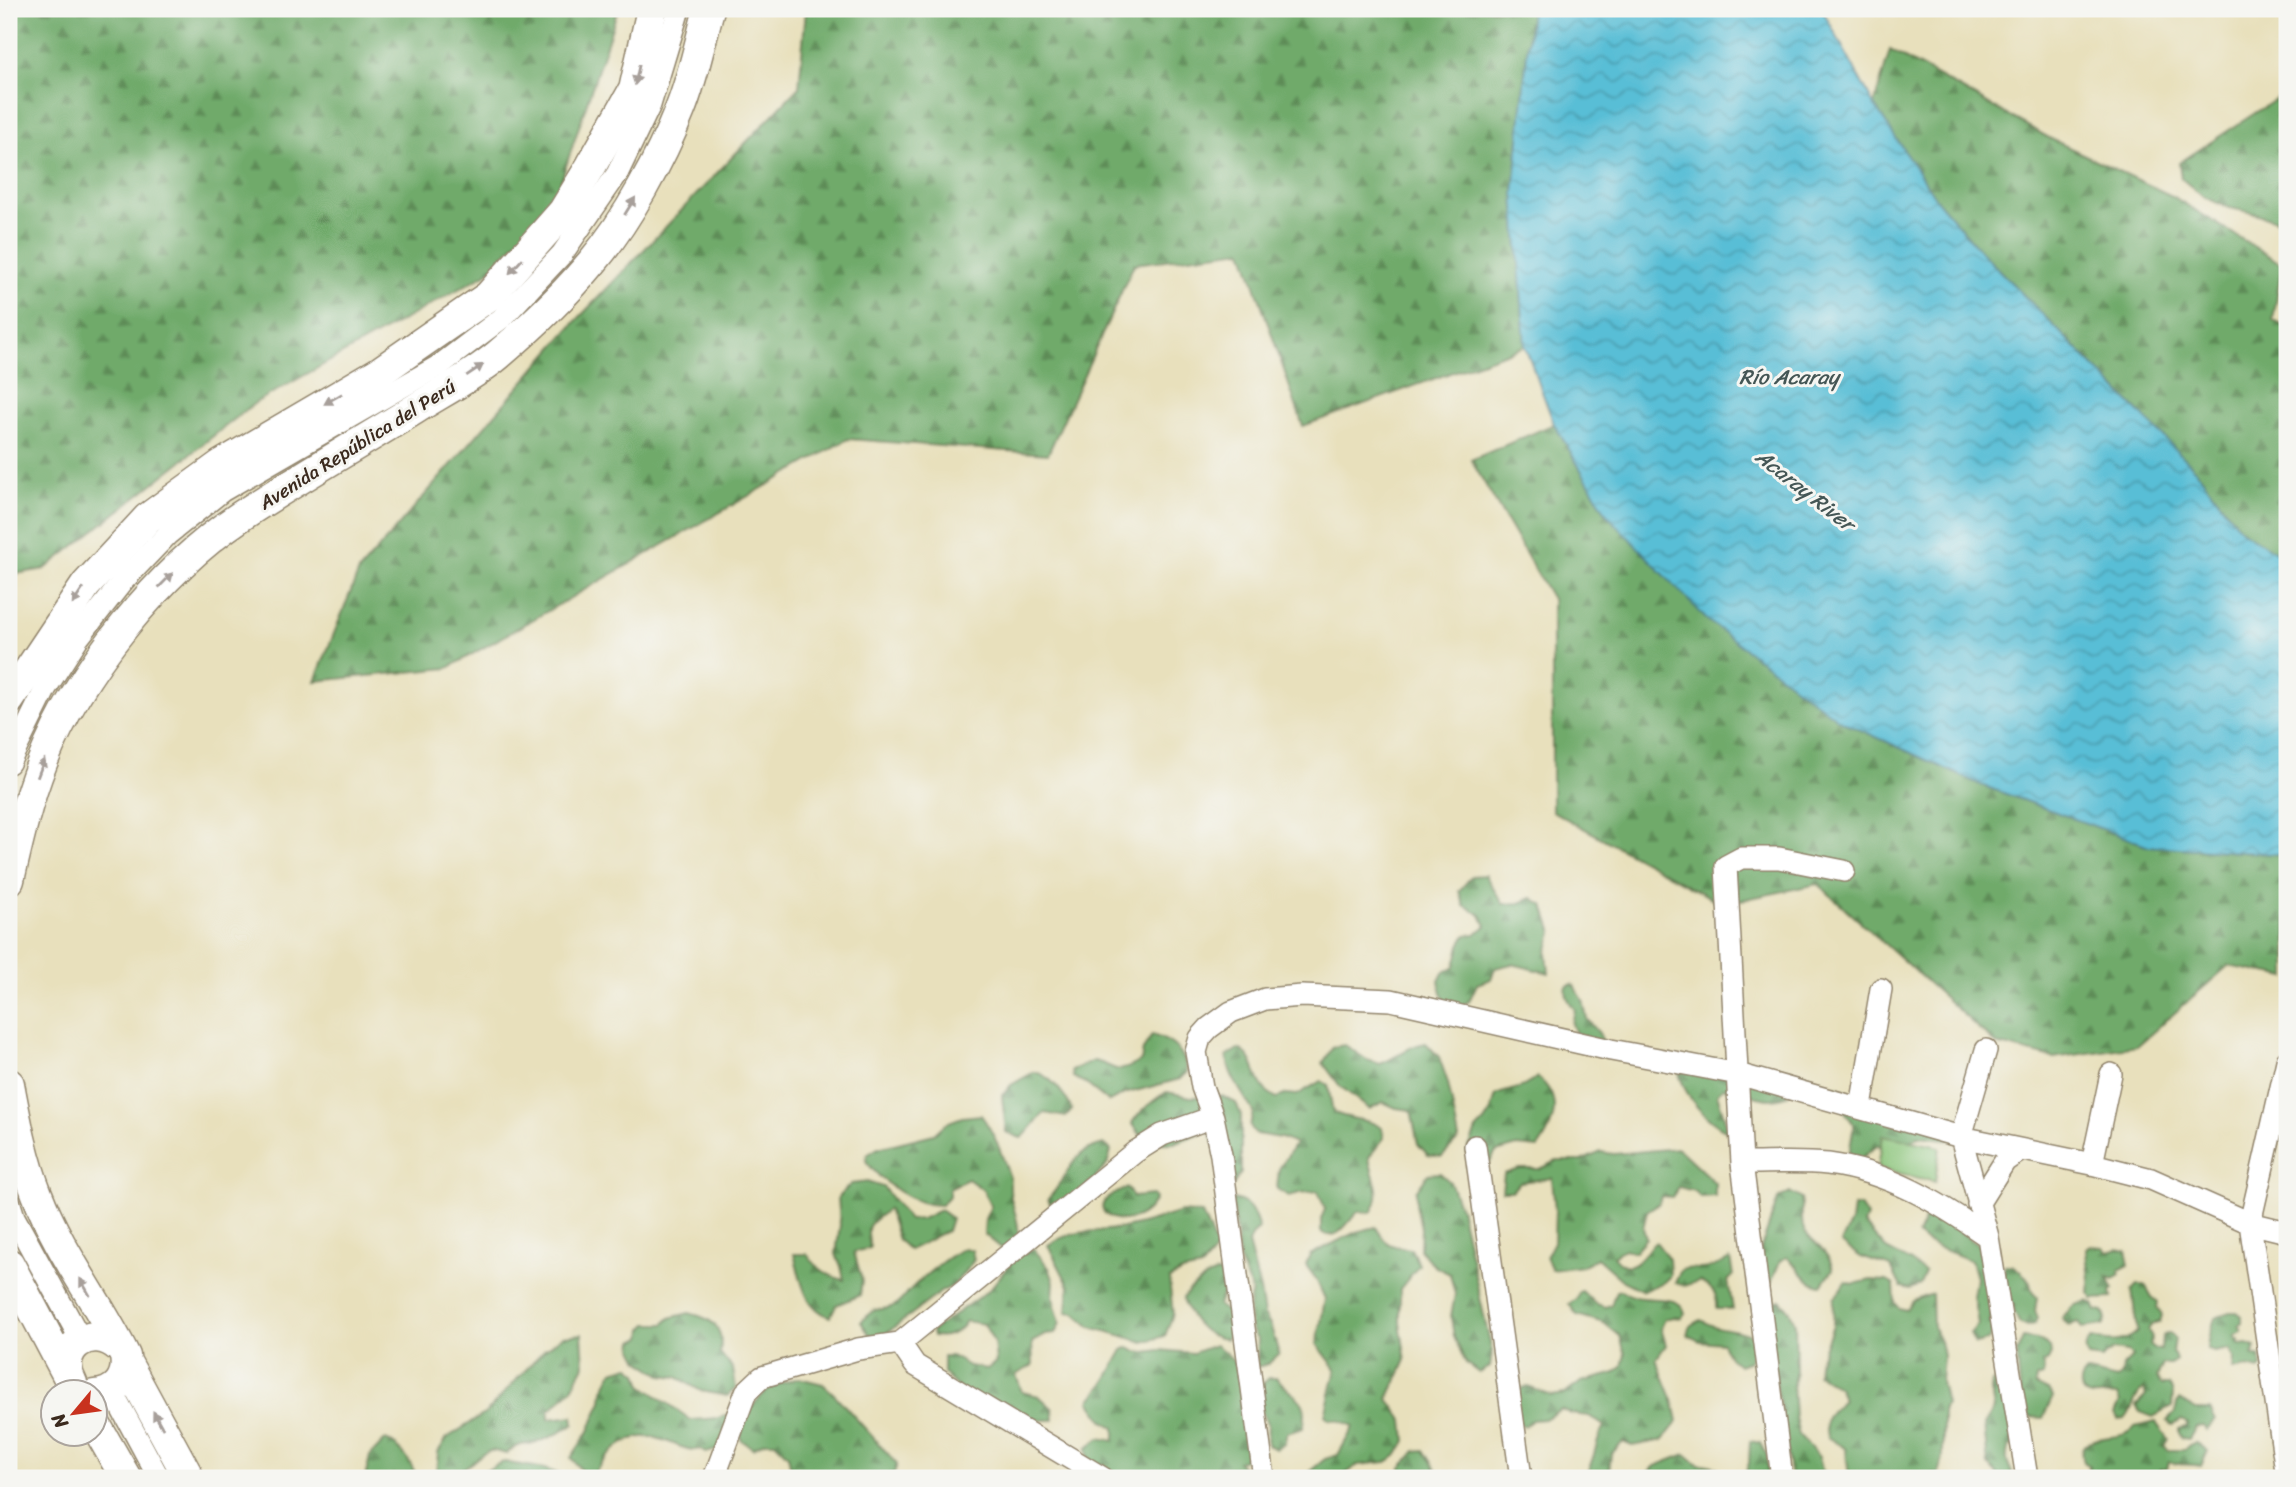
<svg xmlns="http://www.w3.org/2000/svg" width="2296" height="1487" viewBox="0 0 2296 1487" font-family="Sriracha,sans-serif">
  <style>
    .forest { fill: url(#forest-firs); stroke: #566a44; stroke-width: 2 }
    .pitch { fill: #8bc57a; stroke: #63784c; stroke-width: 2 }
    .water { fill: url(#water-waves); stroke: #4a747a; stroke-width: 2 }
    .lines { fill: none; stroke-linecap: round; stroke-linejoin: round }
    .minor-casing { stroke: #92856d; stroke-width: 24 }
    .highway-casing { stroke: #92856d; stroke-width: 33 }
    .minor { stroke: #fff; stroke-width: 21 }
    .highway { stroke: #fff; stroke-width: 30 }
    .oneway { fill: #a79f9a }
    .labels { text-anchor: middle; stroke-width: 6; stroke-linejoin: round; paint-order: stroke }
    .street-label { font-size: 19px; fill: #3b2a1e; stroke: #f6f6f2 }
    .water-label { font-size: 21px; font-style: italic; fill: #445655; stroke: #f6f6f2 }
  </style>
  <defs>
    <pattern id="forest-firs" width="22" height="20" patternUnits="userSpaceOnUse" patternTransform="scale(1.75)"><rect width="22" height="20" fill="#70aa6a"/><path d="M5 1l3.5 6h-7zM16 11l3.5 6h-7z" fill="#5d8b57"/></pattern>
    <pattern id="water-waves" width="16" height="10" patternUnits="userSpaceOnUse" patternTransform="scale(1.75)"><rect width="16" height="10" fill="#58bed6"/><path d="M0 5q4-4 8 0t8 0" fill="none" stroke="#4a9bad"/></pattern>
  </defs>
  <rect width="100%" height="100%" fill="#f6f6f2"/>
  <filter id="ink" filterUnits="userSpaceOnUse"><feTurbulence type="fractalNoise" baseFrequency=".0143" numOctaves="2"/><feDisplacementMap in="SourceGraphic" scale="14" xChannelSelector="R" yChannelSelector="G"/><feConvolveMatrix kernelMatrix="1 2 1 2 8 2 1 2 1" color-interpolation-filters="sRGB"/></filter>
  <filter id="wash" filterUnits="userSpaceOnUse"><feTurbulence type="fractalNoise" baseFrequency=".00686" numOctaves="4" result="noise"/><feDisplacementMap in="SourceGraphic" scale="28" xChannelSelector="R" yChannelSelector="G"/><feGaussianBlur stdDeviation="1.57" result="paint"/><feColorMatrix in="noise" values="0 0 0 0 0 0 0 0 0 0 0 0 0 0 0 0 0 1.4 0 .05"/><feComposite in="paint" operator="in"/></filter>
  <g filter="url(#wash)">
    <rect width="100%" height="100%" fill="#e8e0bc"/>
    <path class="forest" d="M9 9H618L555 199 489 272 255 403 45 569 9 575Z
      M806 9H1531L1514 193 1525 346 1303 426 1243 250 1134 264 1048 454 848 439 448 668 315 681 359 571 577 320 799 87Z
      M1890 50 2051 139 2172 196 2282 264 2273 320 2287 328V559L2242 531 2195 469 1984 255 1936 199 1874 105Z
      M2287 92V224L2258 214 2230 208 2203 197 2181 178 2179 163Z
      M1554 424 1608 516 1839 720 1981 785 2149 846 2287 855V977L2228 966 2137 1046 2053 1058 1996 1044 1818 884 1722 904 1552 811V599L1471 460Z
      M1485 875 1503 904 1520 903 1532 898 1544 906 1553 933 1547 952 1549 973 1512 964 1495 968 1491 979 1477 984 1469 1001 1459 1007 1445 1004 1439 981 1443 973 1455 966 1460 945 1466 935 1475 934 1486 926 1481 915 1464 905 1459 891 1472 876Z
      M1573 984 1583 1000 1587 1019 1599 1033 1604 1044 1578 1039 1572 1024 1575 1010C1570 1003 1564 995 1567 986Z
      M1152 1035C1171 1041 1185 1050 1187 1072L1180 1079 1124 1094 1109 1102 1085 1083 1073 1077 1072 1070 1094 1061C1117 1065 1112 1078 1141 1061L1143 1050Z
      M1426 1043 1439 1057 1448 1083 1459 1139 1442 1157 1428 1155 1418 1144 1411 1110 1396 1108 1383 1102 1369 1109 1340 1086 1323 1063 1333 1047 1345 1045 1367 1060 1380 1064C1399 1057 1406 1046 1426 1043Z
      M1238 1049C1256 1056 1253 1074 1263 1087 1266 1092 1272 1095 1277 1098L1287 1094 1297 1095 1321 1081 1328 1085 1333 1112C1350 1121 1366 1117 1382 1128L1384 1138 1369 1157C1372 1180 1385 1191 1371 1213L1359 1211C1347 1221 1338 1244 1321 1232V1219L1325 1209 1318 1191 1300 1193 1289 1196 1277 1189 1279 1169 1295 1144 1281 1138 1256 1134 1250 1126 1253 1112C1244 1094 1228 1077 1227 1056Z
      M1717 1059C1726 1059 1735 1064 1744 1065 1774 1070 1778 1059 1788 1095 1765 1105 1747 1092 1723 1088L1717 1094 1729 1132C1704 1120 1684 1096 1678 1069Z
      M1034 1072C1050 1074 1066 1096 1072 1110L1066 1117 1045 1113C1034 1121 1031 1131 1021 1138L1006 1132 1002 1096 1011 1085Z
      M1537 1077C1541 1081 1547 1085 1549 1090 1561 1109 1549 1133 1538 1148L1517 1146 1496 1152 1488 1165 1467 1152 1476 1130 1484 1122 1491 1111 1496 1095C1513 1088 1523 1090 1537 1077Z
      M1838 1086 1858 1098 1902 1113 1928 1115 1947 1122 1956 1140 1918 1136 1907 1144 1896 1143 1877 1146 1864 1156 1857 1167 1849 1154 1854 1125 1842 1107 1825 1091 1827 1088Z
      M1167 1092 1191 1097 1222 1096 1236 1103 1241 1115V1173L1233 1185 1209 1130 1174 1143H1146L1132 1123C1138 1113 1157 1097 1167 1092Z
      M981 1115C995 1134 1002 1154 1009 1176 1011 1183 1009 1191 1011 1198 1016 1219 1021 1225 1016 1247L1005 1251 984 1234 985 1219 991 1206 983 1190 968 1179 949 1188V1196L941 1205C913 1206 882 1183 866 1161L867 1155 878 1148 934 1134 946 1123 962 1117Z
      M1104 1144 1111 1150 1107 1165 1057 1218 1048 1199C1070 1176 1068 1152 1104 1144Z
      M1678 1148 1715 1183V1196L1700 1197 1694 1191 1679 1187 1672 1197 1661 1196 1659 1203 1647 1211 1643 1228 1646 1238 1634 1252 1624 1249 1613 1256C1633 1281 1644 1250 1656 1242L1669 1259 1670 1276 1664 1282 1643 1291 1623 1281 1597 1258 1582 1266 1552 1270 1546 1257 1554 1242 1555 1210 1552 1178 1520 1182 1512 1191H1502L1504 1174 1519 1169H1540L1557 1161H1581L1601 1152 1614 1154Z
      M1440 1173 1450 1182 1460 1208 1492 1352 1490 1367 1479 1373 1466 1363 1454 1337 1451 1317 1455 1294 1450 1274 1434 1266 1420 1250 1421 1228 1416 1204V1191L1428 1174Z
      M867 1182 883 1187 909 1220 922 1219 940 1210 951 1218 947 1231C933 1236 923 1245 909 1250L898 1240 888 1209C868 1226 865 1221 870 1248L854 1252 862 1280 860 1295 836 1305 830 1317C803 1307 801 1279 794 1254H807C817 1268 827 1276 844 1280L841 1266 836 1254 840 1225 838 1197 851 1184Z
      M1127 1188 1133 1197 1153 1195 1155 1199C1138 1236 1087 1216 1107 1199 1112 1194 1121 1191 1127 1188Z
      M1790 1192 1801 1199C1803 1208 1801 1220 1803 1227 1809 1244 1827 1246 1833 1269L1822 1285C1806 1284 1799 1267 1787 1257L1780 1261 1771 1283 1765 1279 1759 1254 1778 1199Z
      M1232 1199C1251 1201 1254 1214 1259 1229L1254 1233 1248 1243 1260 1290 1264 1315 1271 1327 1279 1354 1268 1364 1257 1367 1258 1340C1247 1328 1247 1307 1252 1291L1240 1264Z
      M1860 1206 1867 1217 1864 1224 1886 1249 1911 1262 1925 1272 1920 1285 1910 1289 1901 1287 1891 1267 1861 1257 1841 1243 1851 1222 1853 1207Z
      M1181 1212 1202 1214 1217 1249 1201 1268 1182 1272 1169 1279 1173 1314 1165 1336 1144 1342 1091 1327 1075 1313 1067 1312 1069 1286 1048 1245C1073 1228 1100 1233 1128 1227 1146 1224 1164 1217 1181 1212Z
      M1930 1216 1948 1220 1970 1240 1980 1245 1992 1320V1332L1988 1341 1975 1344 1970 1334 1978 1324 1973 1296 1976 1278 1971 1261C1954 1252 1931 1248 1917 1235L1924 1220Z
      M1376 1227C1386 1246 1390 1246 1411 1249L1419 1265 1400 1289V1323L1406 1360 1388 1399 1404 1421 1406 1441 1396 1456 1386 1462 1358 1465 1340 1478H1314L1309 1472 1325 1459 1338 1455 1354 1426 1338 1420 1329 1419 1325 1415 1336 1369 1317 1344 1325 1299 1316 1279 1306 1265 1310 1255 1356 1232Z
      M2089 1246 2103 1247 2108 1252 2119 1249 2126 1251 2129 1265 2119 1270 2120 1274 2114 1279 2107 1277 2114 1289 2111 1291 2112 1298 2093 1299 2089 1293C2091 1282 2086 1261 2086 1248Z
      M964 1248 972 1250 974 1260 953 1286 942 1291 880 1338 869 1334 861 1322C879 1302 876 1314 894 1306 902 1302 905 1295 910 1290 922 1278 949 1255 964 1248Z
      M1034 1249 1049 1268 1054 1282 1053 1298 1060 1323 1055 1334 1045 1335 1032 1342 1033 1365 1016 1375 1022 1392 1039 1396 1053 1409 1054 1420H1035L1013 1409 991 1420 943 1373V1356H951L969 1366 987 1369 996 1362 994 1342 984 1324 966 1321C958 1334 947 1338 933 1336L932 1331 990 1289 1019 1253Z
      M1730 1259 1733 1276 1728 1281 1733 1309H1717C1718 1293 1713 1289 1700 1281L1686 1285 1675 1283 1681 1270C1689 1267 1692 1269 1700 1269 1711 1269 1721 1264 1730 1259Z
      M2005 1265H2012L2029 1279 2032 1292 2037 1297 2035 1311 2038 1318 2035 1324 2027 1326 2020 1324C2012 1308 2000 1283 2005 1265Z
      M1217 1273 1224 1275 1227 1283 1218 1305 1234 1318 1236 1327 1226 1339C1203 1337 1189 1319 1183 1298 1189 1289 1206 1276 1217 1273Z
      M1871 1280 1887 1281 1894 1285 1895 1302 1899 1308 1907 1310 1913 1301 1932 1294 1933 1328 1940 1341 1943 1356 1941 1382 1946 1404 1943 1408V1457L1938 1474 1943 1478H1849L1846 1449 1827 1437C1823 1416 1828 1413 1843 1400L1839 1388 1817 1374 1818 1363 1833 1326 1834 1299 1845 1282 1854 1284Z
      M2137 1285H2145L2152 1297 2158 1302 2157 1309 2162 1315 2160 1322 2152 1324 2148 1330 2152 1337 2149 1344 2154 1349 2161 1350 2162 1336 2169 1333 2175 1338 2173 1352 2176 1360 2170 1364H2163L2157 1378 2161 1385H2169L2173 1392 2172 1407 2153 1417 2140 1412 2136 1406 2146 1396 2144 1389C2133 1396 2134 1410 2125 1419L2118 1420 2115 1414 2120 1402 2117 1395C2107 1393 2085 1403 2081 1387 2080 1380 2083 1376 2088 1372L2117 1379 2122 1374 2123 1366 2133 1356 2127 1352 2113 1350 2102 1359 2088 1357C2084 1349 2085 1345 2091 1339 2107 1341 2124 1345 2137 1332L2132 1290Z
      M1621 1290C1626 1293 1630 1296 1636 1297 1651 1301 1681 1294 1685 1313L1681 1318 1673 1317 1665 1319 1661 1328 1666 1345 1656 1359 1674 1403 1678 1421 1663 1440 1632 1446 1623 1442 1611 1454 1609 1472 1602 1478H1590L1585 1476C1595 1460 1595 1442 1604 1426L1589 1416 1571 1414 1561 1409 1545 1419 1532 1420 1525 1426 1512 1424 1516 1390 1528 1387 1552 1396 1565 1394 1581 1382 1613 1374 1622 1367 1625 1354 1620 1336 1604 1323 1577 1315 1569 1304 1577 1298 1579 1292 1582 1291 1594 1303 1605 1307 1611 1305 1616 1291Z
      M1780 1300 1790 1311 1795 1323 1796 1371 1793 1383 1795 1417 1799 1435 1819 1457 1823 1473 1829 1478H1791L1765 1311 1771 1303Z
      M2087 1301 2093 1304 2096 1311 2103 1312 2106 1318 2104 1325 2082 1328 2077 1322 2069 1326 2062 1318 2073 1306Z
      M2229 1312H2237L2242 1316V1324L2239 1325 2242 1332 2235 1335V1338L2239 1340 2238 1343 2241 1345 2248 1344 2255 1347 2253 1356H2260L2262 1368 2259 1370 2247 1367 2233 1370 2234 1358 2230 1349 2214 1352 2207 1350C2207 1342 2212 1320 2218 1316 2222 1314 2226 1314 2229 1312Z
      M689 1313C713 1319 724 1326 720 1353L733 1369 736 1388 727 1396 701 1391 677 1377 662 1375 639 1360 633 1348 634 1341 642 1337 643 1329 648 1324H664L670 1318Z
      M1701 1320C1720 1332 1735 1327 1752 1336L1753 1346 1750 1361 1739 1365 1730 1359 1722 1343 1700 1341 1687 1335 1689 1327Z
      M582 1334 584 1365 572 1389 549 1411V1419L573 1416 574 1424C568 1429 545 1440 538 1442 523 1446 519 1442 506 1454 502 1453 498 1451 494 1451 482 1449 469 1468 457 1472L455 1478H436L438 1452 447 1438 486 1413 544 1350 563 1336Z
      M2023 1338 2037 1340 2050 1347 2051 1354 2048 1360 2042 1363 2044 1369 2043 1376 2036 1378 2035 1385 2048 1391 2053 1397 2043 1418 2028 1417 2022 1413 2017 1352Z
      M1215 1345C1257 1370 1239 1412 1248 1452L1245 1459 1238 1461 1251 1478H1122L1112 1476 1088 1459 1087 1448 1099 1438 1115 1441V1428L1104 1421 1090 1401 1105 1382 1123 1350 1129 1347 1137 1351 1146 1352 1160 1350 1193 1353Z
      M629 1366 638 1373 642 1385 691 1420 719 1418 726 1415 734 1424 724 1448 706 1453 701 1449C687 1452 676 1444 663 1440 633 1429 610 1449 594 1474H584L571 1458 589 1431 602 1401 603 1390 613 1371Z
      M799 1378 823 1384 835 1395 897 1464 894 1473 884 1478H793L788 1455 775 1442H764L753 1448 741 1440C738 1423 754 1402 767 1391 775 1384 790 1381 799 1378Z
      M1269 1378H1277C1294 1399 1311 1397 1303 1428L1287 1433 1284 1444 1276 1449 1267 1445 1268 1425 1261 1411 1257 1389Z
      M1997 1380 2002 1382 2015 1446 2009 1447C2003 1459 2010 1468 2015 1478H2001L1988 1465 1984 1425 1994 1409 1991 1391 1992 1382Z
      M2180 1400 2195 1410H2210L2215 1419 2207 1430 2203 1426 2196 1427 2189 1439 2182 1438 2179 1433V1429L2186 1427 2188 1424 2182 1420 2173 1425 2167 1421 2175 1413 2177 1403Z
      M2156 1422C2159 1429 2165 1433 2168 1439L2164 1446 2169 1450H2184L2189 1445 2196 1442 2208 1451 2201 1466C2190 1463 2180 1466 2169 1462L2167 1469H2160L2159 1478H2086L2089 1466 2083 1462C2072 1428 2123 1445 2135 1427Z
      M385 1440C400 1444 412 1464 417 1478H365L370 1456Z
      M1750 1441 1761 1443 1767 1456V1478H1731L1744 1477 1749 1463Z
      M1424 1450 1437 1471 1436 1478H1400L1401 1468 1415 1451Z
      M1686 1454 1698 1464C1712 1464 1719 1467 1728 1478H1643L1655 1466Z
      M505 1462C524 1467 549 1466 564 1478H485L484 1471C493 1469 496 1463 505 1462Z"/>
    <path class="pitch" d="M1883 1135 1940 1147 1935 1182 1878 1168Z"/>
    <path class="water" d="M1531 9H1822L1874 105 1936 199 1984 255 2195 469 2242 531 2287 559V855L2149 846 1981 785 1839 720 1707 620 1608 516 1554 424 1525 346 1514 193Z"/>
  </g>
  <g filter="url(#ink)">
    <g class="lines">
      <g class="minor-casing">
        <path id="minor" d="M9 763 46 688 78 638 123 581 168 534 222 491 440 365 502 318 562 254 617 174 650 105 679 9
          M1986 1050 1961 1137 1988 1237 2027 1478
          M1861 1107 1881 989
          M1213 1117 1202 1087 1196 1052 1200 1038 1209 1028 1231 1012 1265 999 1302 996 1391 1000 1611 1050 1738 1074 1961 1137 2092 1164 2151 1179 2250 1223 2287 1232
          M1475 1146 1521 1478
          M1742 1163C1771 1163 1800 1161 1828 1164 1889 1172 1940 1203 1988 1237
          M2092 1164 2111 1074
          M9 1201 14 1217 81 1340
          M1978 1204 2005 1161 2021 1150
          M900 1343 915 1365 1103 1478
          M112 1391 159 1478
          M714 1478 746 1392 762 1377 858 1349 900 1343 1135 1152 1162 1135 1213 1117 1221 1155 1264 1478
          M1782 1478 1742 1163 1726 866 1741 858H1779L1844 871
          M2287 1478 2250 1223 2287 1061"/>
      </g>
      <g class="highway-casing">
        <path id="highway" d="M9 700 86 585 148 518 221 465 378 373 489 296 563 212 591 166 634 90 652 9
          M9 880C18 840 27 801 42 763 78 672 159 571 241 516 297 479 357 445 415 409 442 392 473 376 498 355 531 327 565 295 593 261 627 221 661 158 680 110 693 78 700 42 709 9
          M9 1084C16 1121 23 1159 37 1194 59 1252 98 1301 125 1356 129 1378 116 1394 94 1395
          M9 1264 68 1376
          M126 1362 189 1478
          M72 1383C53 1349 91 1322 119 1347
          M94 1422 126 1478"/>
      </g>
      <use href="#minor" class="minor"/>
      <use href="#highway" class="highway"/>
    </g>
    <defs><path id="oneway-solid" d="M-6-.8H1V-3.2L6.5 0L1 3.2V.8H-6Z" transform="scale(1.75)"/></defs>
    <g class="oneway">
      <use href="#oneway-solid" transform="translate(637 75) rotate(102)"/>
      <use href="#oneway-solid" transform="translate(630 206) rotate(-58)"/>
      <use href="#oneway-solid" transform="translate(516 266) rotate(132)"/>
      <use href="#oneway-solid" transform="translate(475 370) rotate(-34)"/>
      <use href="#oneway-solid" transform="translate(333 399) rotate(150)"/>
      <use href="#oneway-solid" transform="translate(166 580) rotate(-45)"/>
      <use href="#oneway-solid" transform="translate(78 596) rotate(124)"/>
      <use href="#oneway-solid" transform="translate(41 768) rotate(-69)"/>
      <use href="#oneway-solid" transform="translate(85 1287) rotate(-120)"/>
      <use href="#oneway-solid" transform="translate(158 1420) rotate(-119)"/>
    </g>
  </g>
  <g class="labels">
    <g class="street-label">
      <text transform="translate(357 444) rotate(-32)" y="7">Avenida República del Perú</text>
    </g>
    <g class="water-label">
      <text x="1789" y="384">Río Acaray</text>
      <text transform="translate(1805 490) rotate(38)" y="7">Acaray River</text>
    </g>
  </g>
  <rect width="2296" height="1487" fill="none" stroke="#f6f6f2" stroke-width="35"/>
  <g transform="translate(74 1413) rotate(241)"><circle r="33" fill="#f6f6f2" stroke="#aba49d" stroke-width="2"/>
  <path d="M0-5L12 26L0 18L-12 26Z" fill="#c8321e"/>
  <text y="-10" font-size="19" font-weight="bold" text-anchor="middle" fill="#3b2a1e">N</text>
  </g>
</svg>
